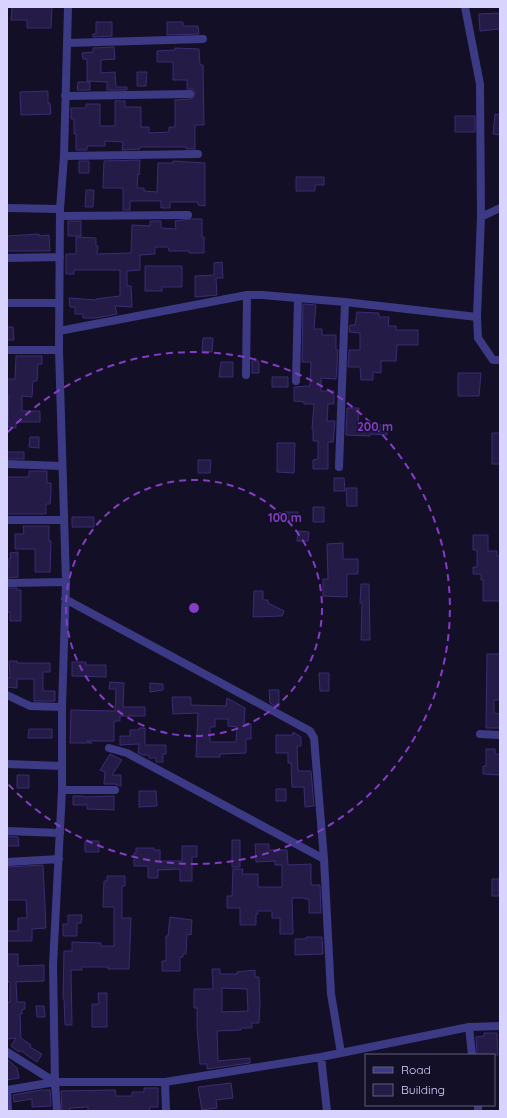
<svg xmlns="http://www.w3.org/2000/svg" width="507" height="1118" viewBox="0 0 507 1118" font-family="Quicksand,sans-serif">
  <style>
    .building { fill: #241b47; stroke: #3b2d73; fill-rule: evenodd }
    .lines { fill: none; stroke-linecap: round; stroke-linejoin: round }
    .minor { stroke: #3d3a85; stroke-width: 8 }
    .ring { fill: none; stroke: #843dc5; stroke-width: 2; stroke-dasharray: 7 5 }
    .centre { fill: #843dc5; stroke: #130f26; stroke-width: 2 }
    .ring-label { font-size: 12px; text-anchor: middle; font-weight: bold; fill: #843dc5; stroke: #130f26; stroke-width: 3; stroke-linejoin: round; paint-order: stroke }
  </style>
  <rect width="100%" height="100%" fill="#130f26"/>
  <path class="building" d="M12 7H52L51 28H27V20H11Z
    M500 13V29L480 31 479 14Z
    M96 22H112V36L93 37V34H96Z
    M167 22H183V26H198L199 34 167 35Z
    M114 47 115 59 101 60V73L115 72 116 87H127V90H107V82L87 81V59H83L82 53 93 52V48Z
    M175 48 199 49 200 65H203L204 125H195V149H186V147H140V149L122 150 123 142 105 141V146H87V150H76V134H74V119H71V108H86V104H100V126H115V101H125V107H141V127H149V133L169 132V127H175V100L190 99 193 98 195 94 193 89H187V80H173V62H157V51L175 50Z
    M137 72H147L146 86H137Z
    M78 82H90V90H77Z
    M48 91V103H50L51 114 21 115 20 92Z
    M495 114 500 115V135L493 134Z
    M455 116H475V132H455Z
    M140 160 139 175 138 174 137 188H144V191L157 192 158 163H173V161L205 163V206L198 205V202H170V208H161V201H130V210H123V188H103L104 161Z
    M79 161H89V173H79Z
    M296 177H324V185H315V191H296Z
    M86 190H94L93 207H85Z
    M191 219H202V237H204V253H189V251H169L168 247H155V254L140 255V270L127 271V286H131L132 307 115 306 117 314 96 318H83V314H75V307H70L69 298 96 300V299L120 296V270H74V274H66V254H76V237L96 238V246H98L97 254 131 253 132 225 150 226V221H161V228L176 229 175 221Z
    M68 221H81V236H68Z
    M39 234V236L49 235 50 251H7V236Z
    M222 262 223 278H216L217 295 195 297V276L214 275V263Z
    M145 266H182V287H162V291H145Z
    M303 304 316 305 314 329H322V335H336V350H338L336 379 321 378V391H334V404H328L327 421H335L333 442H328V469H313V460L318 459V441H313V429H312L314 404H304V402L294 401V387L310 386 311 362H302Z
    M357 312 379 313V317H389L388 326H396V330H418V345H397L396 361H381V373L373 372V380H361L360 367H348L349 350H360V333L349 332 350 325H355Z
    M7 327H13L14 340H7Z
    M203 338H213L212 352 202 351Z
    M16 356H42V364H38L37 381H33L32 397 22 396V411H40V422H16V428L8 427 9 395H7V379H15Z
    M252 361H259V373H252Z
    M221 362H233V377H219Z
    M458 373H481L479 396H458Z
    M272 377H288V387H272Z
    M347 408H359L358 425H387V435L370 434V436L346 435Z
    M492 433H500V464H492Z
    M30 437H39V448L29 447Z
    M277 443H295L294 473 277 472Z
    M7 452H24V459H7Z
    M198 460H211L210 473H198Z
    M29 471H47V483H51V492L50 504H46V514H7V477H29Z
    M334 478H344L345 491H334Z
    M346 488H357V506H347Z
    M313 507H324V522H313Z
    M283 512H298V521H283Z
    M72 517H94V527H72Z
    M23 526H49V541H51L50 572H35V549H15V534H24Z
    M298 531 309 532 308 541H297Z
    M473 535H488V551H497V556H500V601H483V580H481V574H473V567H477V550H473Z
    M343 543V559H358V574H347V597L323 596V579H328L327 544Z
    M18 552V577L7 578V567H9V558H11L10 553Z
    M361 584H369L370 640H361L362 603H360Z
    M7 588H17V590H21V621H10V612H7Z
    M254 591H263V600H268V603L284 611 282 616 253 617Z
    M487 654H500V700H494V713L500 714V728H486Z
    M9 661H17V663H50V672H43V691H55V701H34V679H17V688L7 687V678H10Z
    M72 662H86V665H106V677L72 676Z
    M319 673H329V691H320Z
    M110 682 124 683 123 707H145V716H120V721H114V741H87L92 743H70L71 710 115 711 116 689H109Z
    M150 683 163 684V690L150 692Z
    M269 690H279V707H276L270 703Z
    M172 697H191V705L226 706 227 698 245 708 244 724H251V739H246V753L220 754V757H196L198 713 173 714ZM215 719H228V726L237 727 236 742H210V727H215Z
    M139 728H145V745H166V754H163V762H156V758H149V755H143L138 753 139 744 120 745V736H130V730H139Z
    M29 729H52V738H28Z
    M293 732 301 737V746H297L298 771H311L314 806 305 807 304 787H292L291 763H288V753H276V735H293Z
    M486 749H495V754H500V775L483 774V766H486Z
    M110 754 122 760 112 775H121V786L115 784H104L105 772 100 770Z
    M17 775H29V788H17Z
    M276 789H286V801H276Z
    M139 791H156L157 806 139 807Z
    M73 796H83V797L114 796V810L87 809V805H73Z
    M7 836 18 837 19 846H7Z
    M232 840H240V867H232Z
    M85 841H99V852H85Z
    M255 844H269V850H287L288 865 311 864V885H320L321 913H309V899H305V898H292L293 934H280V918H272V911H258V914H256V925H240V908H227V896H232L233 869H243L242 874H258V887H282V865H275V861L256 862Z
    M182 846H197V857H192V881H180V869L158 870V878H148V866H134V853H136V848H154V850H160V861H182Z
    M43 865 46 928 32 929V941H7V931H18V918H27L26 900H7V867Z
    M107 876H125V886H122V918H131L129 969H108V967H82V970H71L72 1025H65L64 999H63L64 951H72V942L101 943V946H114V907H103L104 881H107Z
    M492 879H499V896H492Z
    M68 915H82L81 923H77V936H63V924H68Z
    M170 917 192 920 191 935 187 934 186 954H183V957H180V971H162V961H166V936H168Z
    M306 937H322L323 954 295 955V939H306Z
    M7 954H18V966L44 965V981L16 982 17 1002H25V1009L22 1010V1014H20L21 1038 31 1045 30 1047 42 1054 37 1062 21 1051 19 1052 11 1046 16 1038 7 1039V1002H10V982H7Z
    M212 969H220V974H237V972L255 970V977H259L260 1003 259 1023H252V1028H241V1030L217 1031 218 1061 250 1058V1063L207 1069V1064H200L197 1028V1008H194V989H213ZM222 988 247 989 248 1011 222 1012Z
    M98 993H107V1027H92V1004H99Z
    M36 1006H44L45 1017H37Z
    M484 1033H497L498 1055H477L476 1037 484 1036Z
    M7 1059 17 1068 19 1078 7 1080Z
    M231 1083 233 1098 216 1100 217 1108 202 1110 198 1087Z
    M144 1088H158V1107H150V1111H88V1107L70 1108V1111H62L61 1091 115 1090 116 1096H132V1092H144Z
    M41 1090H50L51 1106 32 1107V1099L14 1102 13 1095Z"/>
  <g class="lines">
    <path class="minor" d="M465 7 480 84 481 217 477 317 478 338 493 360H500
      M67 43 203 39
      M65 96 190 94
      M64 156 198 154
      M7 208 60 209
      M60 216 188 215
      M481 217 500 208
      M7 258 60 257
      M7 303H59
      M59 331 247 295H262L345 302 477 317
      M7 350H59
      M246 375 247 295
      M296 381 298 299
      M7 464 61 466
      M339 467 345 302
      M7 520H63
      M7 583 66 582
      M65 599 310 731 314 738 324 859 331 994 341 1053
      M7 695 30 706 62 707
      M480 734 500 735
      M109 748 127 753 324 859
      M7 764 62 766
      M62 790H115
      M7 831 60 833
      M7 862 59 859
      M469 1027 472 1055
      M7 1052 55 1082
      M321 1057 327 1111
      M165 1082 166 1111
      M7 1090 55 1082H165L321 1057 469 1027 500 1026
      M7 1090 8 1111
      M478 1105V1111
      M57 1111 55 1082 53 965 62 790V707L66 582 59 350 60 209 64 156 68 7"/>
  </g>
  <g class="ring">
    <circle cx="194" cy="608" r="128"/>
    <path d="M8 432A256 256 0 1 1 8 784"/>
  </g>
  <circle cx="194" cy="608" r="6" class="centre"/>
  <g class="ring-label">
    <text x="375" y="431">200 m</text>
    <text x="285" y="522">100 m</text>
  </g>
  <rect width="507" height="1118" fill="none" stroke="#d9d4ff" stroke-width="16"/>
  <rect x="365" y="1054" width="130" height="52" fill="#130f26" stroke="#625e7d"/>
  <rect x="373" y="1067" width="20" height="6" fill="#3d3a85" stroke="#625e7d"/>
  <text x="401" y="1074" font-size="12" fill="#d9d4ff">Road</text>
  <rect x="373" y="1084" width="20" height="12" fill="#241b47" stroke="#625e7d"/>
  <text x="401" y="1094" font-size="12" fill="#d9d4ff">Building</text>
</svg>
